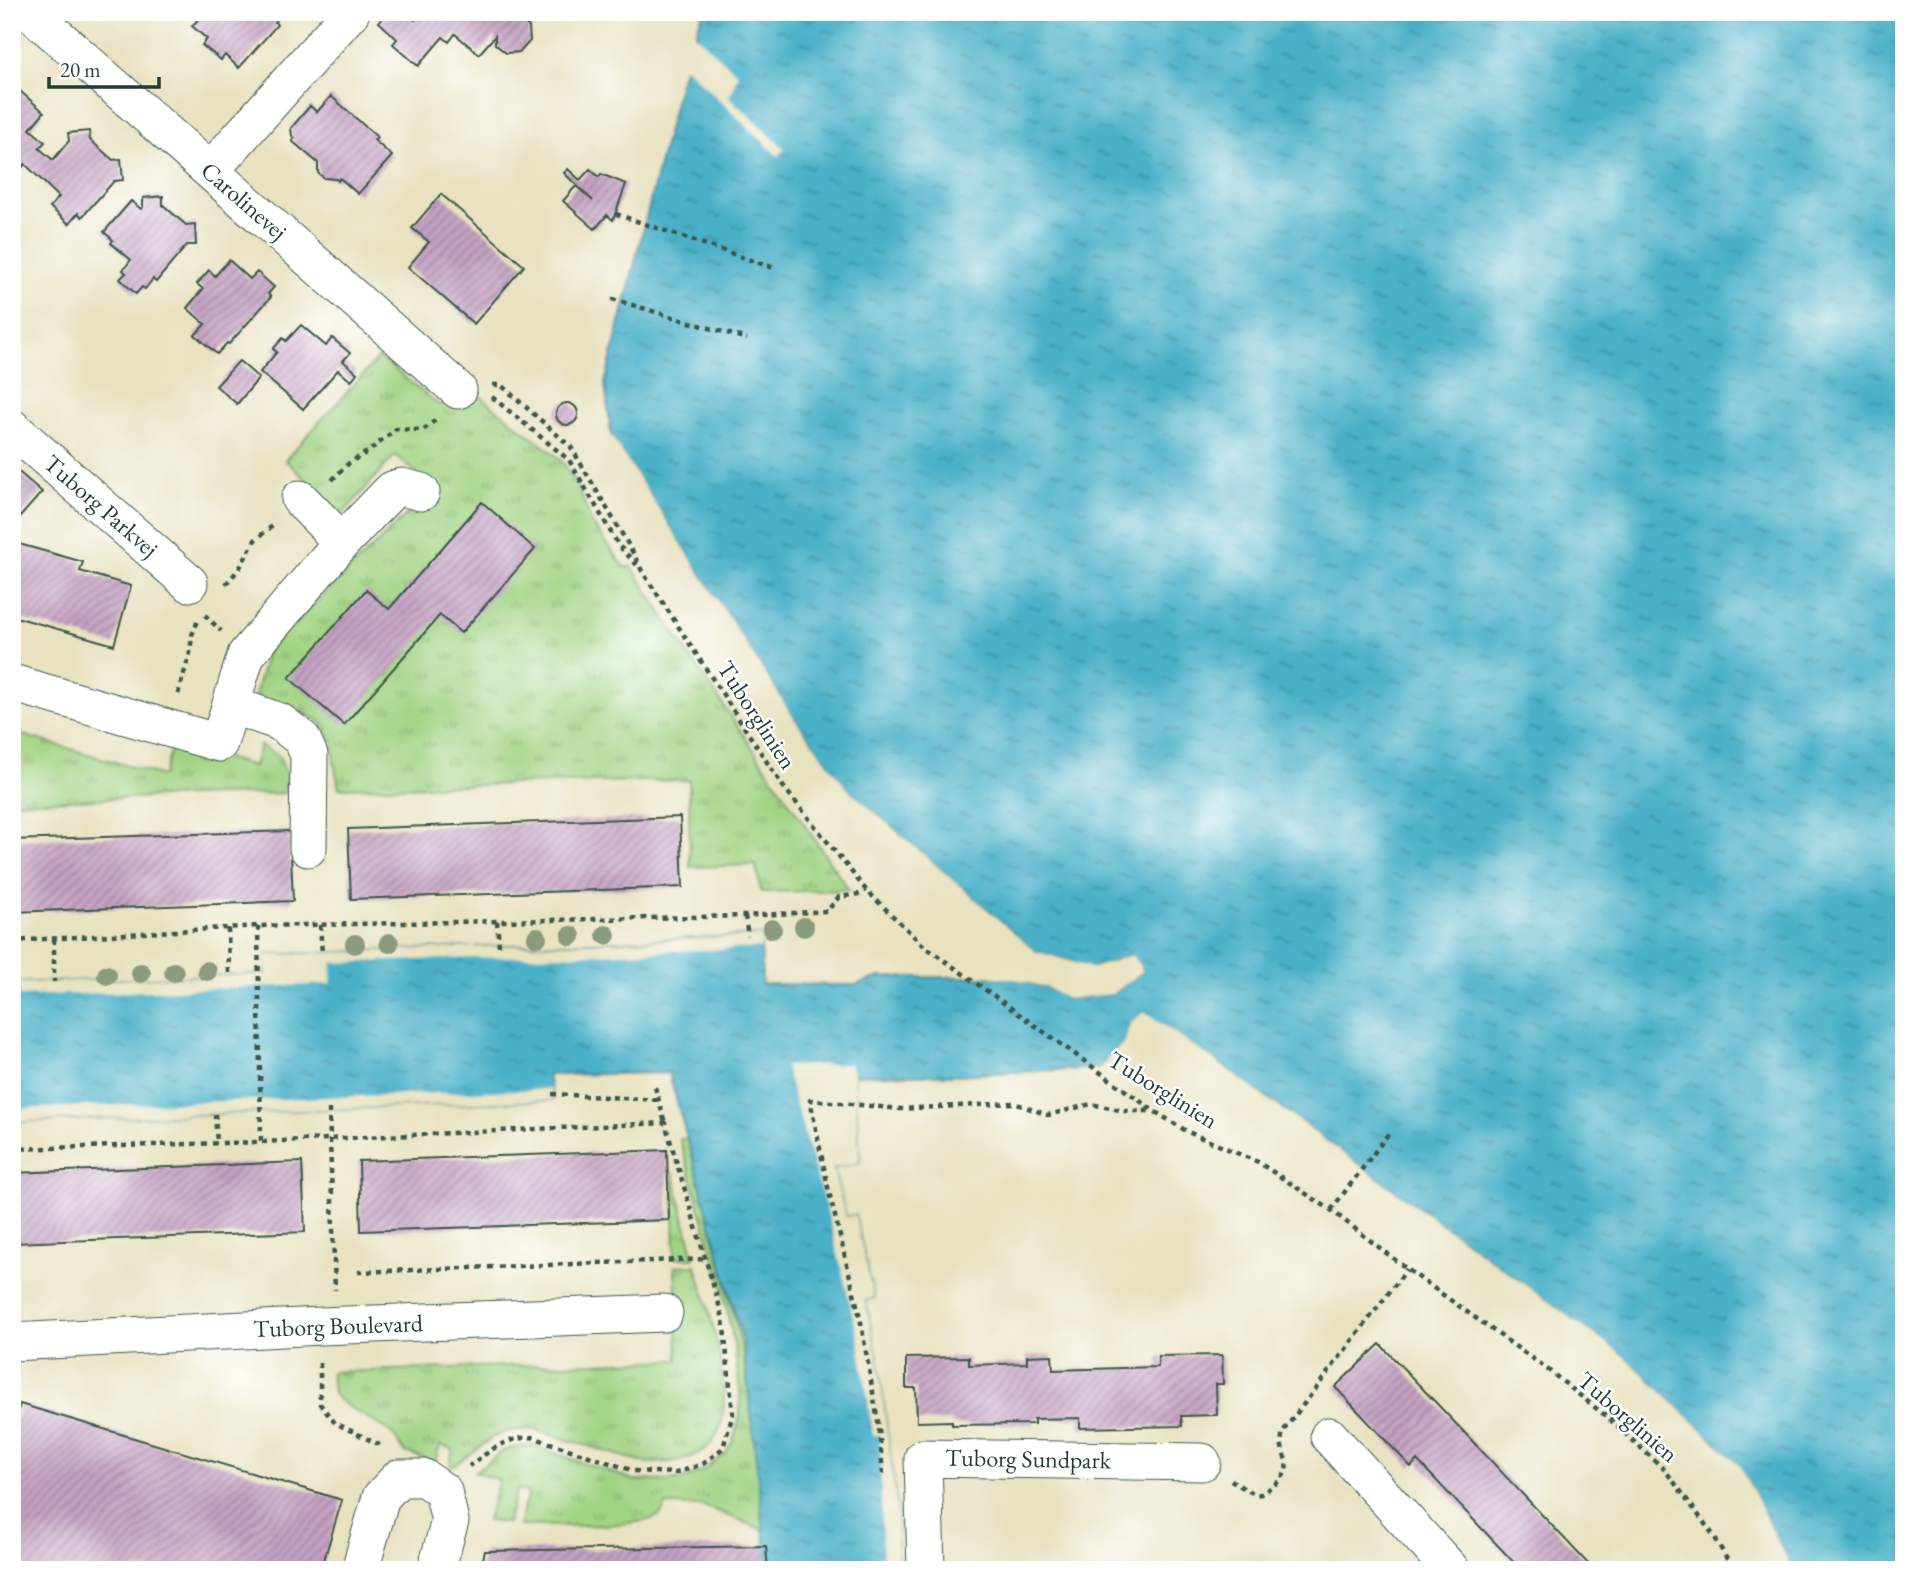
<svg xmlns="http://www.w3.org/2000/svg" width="1916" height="1582" viewBox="0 0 1916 1582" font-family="'EB Garamond',serif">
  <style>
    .grass { fill: url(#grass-tufts); stroke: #60885b; stroke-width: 2 }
    .water { fill: url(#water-ripples); stroke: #34767e; stroke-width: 2 }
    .pier { fill: #e8e2c0 }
    .building { fill: url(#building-hatch) }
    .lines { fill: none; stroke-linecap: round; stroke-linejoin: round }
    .minor-casing { stroke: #3d5649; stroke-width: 39 }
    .path { stroke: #3d5649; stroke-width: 4.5; stroke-dasharray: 5 5; stroke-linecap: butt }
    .minor { stroke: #fff; stroke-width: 37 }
    .tree { fill: #8b9c7e }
    .labels { text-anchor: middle; stroke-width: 5; stroke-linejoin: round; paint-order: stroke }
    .street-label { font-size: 24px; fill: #1f3d34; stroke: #fff }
  </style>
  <defs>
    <pattern id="grass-tufts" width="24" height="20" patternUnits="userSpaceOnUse" patternTransform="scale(1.75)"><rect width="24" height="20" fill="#a0d382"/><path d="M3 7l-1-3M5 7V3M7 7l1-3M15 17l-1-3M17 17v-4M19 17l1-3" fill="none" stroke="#82ac6b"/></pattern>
    <pattern id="water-ripples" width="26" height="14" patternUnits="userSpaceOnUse" patternTransform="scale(1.75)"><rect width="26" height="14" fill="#48b0c8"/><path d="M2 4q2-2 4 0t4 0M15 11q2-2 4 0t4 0" fill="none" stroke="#3b90a3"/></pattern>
    <pattern id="building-hatch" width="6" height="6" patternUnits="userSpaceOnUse" patternTransform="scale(1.75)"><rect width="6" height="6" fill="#c4a1c2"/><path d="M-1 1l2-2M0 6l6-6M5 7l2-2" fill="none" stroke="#9f849e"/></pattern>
  </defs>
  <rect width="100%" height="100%" fill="#fff"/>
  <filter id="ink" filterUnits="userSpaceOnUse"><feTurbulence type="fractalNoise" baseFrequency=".0143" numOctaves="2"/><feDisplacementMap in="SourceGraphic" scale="14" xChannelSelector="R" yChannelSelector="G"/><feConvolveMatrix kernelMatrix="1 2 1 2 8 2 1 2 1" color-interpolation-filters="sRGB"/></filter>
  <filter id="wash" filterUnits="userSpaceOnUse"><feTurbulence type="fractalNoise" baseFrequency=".00686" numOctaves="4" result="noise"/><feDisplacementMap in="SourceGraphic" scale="28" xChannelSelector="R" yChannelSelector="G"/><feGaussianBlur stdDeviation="1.57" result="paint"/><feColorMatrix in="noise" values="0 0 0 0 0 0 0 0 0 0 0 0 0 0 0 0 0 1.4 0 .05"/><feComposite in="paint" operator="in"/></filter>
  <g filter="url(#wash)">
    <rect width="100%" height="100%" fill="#e8e2c0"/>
    <path class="grass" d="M379 357 439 405 480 396 560 459 576 482 592 523 624 567H632L679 640 849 890 761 892 756 865 690 867 689 780 339 788 334 763V745L320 721 293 708 255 695 268 649 434 488 395 455 343 514 285 460Z
      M12 732 163 776 173 743 254 766 260 745 279 756 287 777 285 793 12 802Z
      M688 1138 741 1343 752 1407 766 1531 704 1506 666 1505C664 1509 663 1512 660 1515 642 1529 545 1525 519 1526L528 1493 517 1489 507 1523 487 1521 499 1480 474 1472 503 1451 512 1448 532 1445 633 1480 667 1481 685 1479 701 1472 725 1454 733 1441 740 1416V1392L734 1344 722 1286 680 1139Z
      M673 1172 694 1258H675Z
      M696 1265C708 1307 732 1381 721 1424 712 1460 671 1465 641 1462L532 1429 508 1431 493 1437 454 1466 450 1465 453 1449 440 1445 435 1462 405 1452 393 1435 388 1430 344 1404 333 1394 331 1372 678 1360 675 1266Z"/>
    <path class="water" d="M703 12H1904V1570H1792L1740 1466 1625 1357 1215 1060 1144 1013 1131 1023 1125 1041 1099 1068 955 1075H854L860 1162 833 1168 846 1217 855 1215 874 1298 865 1300 878 1359 897 1508 898 1570H768L743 1341 669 1073 548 1075 553 1100 12 1122V996H19L18 983 267 974 266 955 748 936H761L762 984 855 985 880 977H990L1014 979 1048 988 1067 999 1113 994 1143 971 1132 955 1093 968 1035 951 848 789 796 721 611 435 605 383 680 81Z"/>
    <path class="pier" d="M692 32 738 74 729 97 785 149 778 156 682 64Z
      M611 435 796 721 848 789 1035 951 1093 968 1132 955 1143 971 1113 994 1067 999 1048 988 1014 979 990 977 991 974 1015 975 1049 985 1068 996 1111 991 1139 970 1131 959 1093 972 1033 954 845 792 793 723 608 438Z
      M761 936V948L332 963 331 984 19 996 18 983 267 974 266 955Z
      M1144 1012 1214 1060 1625 1357 1740 1466 1792 1570H1788L1737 1468 1623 1359 1212 1063 1144 1017 1134 1025 1128 1043 1109 1062 1106 1060 1125 1041 1130 1023Z
      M850 1064 854 1074 860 1162 833 1168 846 1217 855 1215 874 1298 865 1300 878 1359 897 1508 898 1570H883L880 1435H873L859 1340 830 1222 785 1066Z
      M550 1089 553 1100 12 1122V1109Z"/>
    <g id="blocks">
      <path class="building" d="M205 12H284L275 22 277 25 239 68 225 55 221 60 202 45 207 39 192 26Z
        M387 12H407L415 20 418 16 422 19 428 12H518L514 14 529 27 530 41 520 52 506 53 495 44V36L479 54 455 34 449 42 443 37 418 66 393 44 397 39 379 22Z
        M12 84 44 112 30 129 45 142 39 148 53 160 69 141 68 133 89 131 90 140 113 160 121 159 123 180 114 181 82 217 78 213 69 224 50 207 59 197 25 164 21 169 12 161Z
        M331 96 377 137 374 140 392 156 358 194 340 178 338 181 336 179 324 178 318 173V163L292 141 295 138 292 136 291 128 310 106 317 112Z
        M568 169 580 180 590 169 599 177 601 174 626 184 613 220 607 215 595 229 563 201 576 186 593 201 564 173Z
        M441 194 524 266 474 324 408 267 429 242 412 228Z
        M163 196V205L186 225 195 224 196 245H187L156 282 153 279 145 289 142 287 136 294 120 279 126 273 123 270 131 260 111 243 113 240 104 232 131 201 141 209 143 207V198Z
        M229 260 250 279 257 272 274 287 268 294 271 297 229 344 227 343 217 354 195 335 205 324 187 308 203 289 197 284 209 270 215 276Z
        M301 325 326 346 332 338 350 353 343 361 357 373 351 381 338 370 303 409 260 372 277 352 273 349 283 338 286 341Z
        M239 361 259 378 237 404 216 386Z
        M556 414a11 11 0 1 1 22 0a11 11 0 1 1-22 0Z
        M12 466 42 492 20 517 12 510Z
        M482 502 535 549 461 633 440 615 344 725 289 678 366 590 389 609Z
        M12 542 83 562 80 571 131 586 114 645 12 616Z
        M680 817 683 887 351 899 348 829Z
        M290 831 293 901 12 912V840Z
        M667 1150 669 1220 361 1231 359 1161Z
        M302 1162 305 1232 12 1243V1173Z
        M1380 1344 1461 1429 1594 1570H1521L1417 1460 1411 1467 1335 1387Z
        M1052 1355 1053 1370 1158 1367V1356L1222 1355 1223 1384H1216L1217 1415 1181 1416 1182 1426 1080 1428V1418L1034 1419V1424L952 1425V1421L917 1422 916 1388H906V1358L969 1357V1365L1027 1363V1356Z
        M20 1404 342 1500 321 1570H12V1429Z
        M766 1546 768 1570H480L485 1551Z"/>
    </g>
  </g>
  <g filter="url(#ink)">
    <use href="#blocks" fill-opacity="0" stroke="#3d5649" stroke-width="2"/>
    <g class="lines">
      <g class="minor-casing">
        <path id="minor" d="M30 12 458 390
          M210 171 351 12
          M12 428 189 583
          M342 542 392 490 402 487 421 492
          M12 683 219 743 246 655 342 542 300 499
          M231 705 280 722 302 739 309 755 308 848
          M12 1342 321 1326 664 1313
          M1329 1436 1451 1570
          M360 1570 381 1497 399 1478H424L443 1491 450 1521 436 1570
          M926 1570 923 1458 1202 1462"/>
      </g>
      <path class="path" d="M616 214 774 268
        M612 299 747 339
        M493 385H501L571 447 632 551 642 571 782 785 866 890 923 945 1154 1111 1188 1132 1258 1162 1331 1210 1407 1269 1547 1369 1607 1417 1665 1470 1714 1536 1733 1570
        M492 397 569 460 619 546 637 565
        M332 480 349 463 369 451 396 429 423 430 437 419
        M226 584 239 569 255 540 275 524
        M205 615 221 631
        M178 694 190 653 192 635 199 618
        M745 916 748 936
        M497 921 499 946
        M320 925 322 953
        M258 926 261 1142
        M228 928 229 976
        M54 939V982
        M12 941 258 926 745 916 827 911 839 897 859 894 866 890
        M12 990H18
        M655 1087 665 1123
        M552 1094 660 1100
        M329 1109 335 1290
        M215 1114 217 1144
        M12 1149 261 1142 665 1123 723 1318 733 1414 723 1448 703 1464 676 1473 634 1471 532 1437C502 1439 493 1449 469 1466
        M1331 1210 1389 1133
        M358 1272 705 1259
        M320 1363V1404L335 1423 378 1444 380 1447
        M883 1474 879 1428 860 1317 829 1192 810 1100 901 1109 1014 1103 1048 1115 1091 1104 1125 1111H1153
        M1231 1480C1238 1484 1253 1496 1261 1494 1265 1493 1267 1490 1270 1488 1304 1465 1273 1456 1284 1430L1407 1269"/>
      <use href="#minor" class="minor"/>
    </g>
    <g class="tree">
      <circle cx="804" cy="927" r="10"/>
      <circle cx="772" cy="929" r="10"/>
      <circle cx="606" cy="935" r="10"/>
      <circle cx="571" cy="936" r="10"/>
      <circle cx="537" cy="937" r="10"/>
      <circle cx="389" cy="943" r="10"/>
      <circle cx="355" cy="944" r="10"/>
      <circle cx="207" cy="971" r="10"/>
      <circle cx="174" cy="972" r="10"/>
      <circle cx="141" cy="973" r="10"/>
      <circle cx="107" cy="975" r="10"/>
    </g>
  </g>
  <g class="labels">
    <g class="street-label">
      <text transform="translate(244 201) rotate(41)" y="8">Carolinevej</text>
      <text transform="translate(101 506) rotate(41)" y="8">Tuborg Parkvej</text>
      <text transform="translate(757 715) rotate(57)" y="8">Tuborglinien</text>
      <text transform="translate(1163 1090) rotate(32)" y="8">Tuborglinien</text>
      <text transform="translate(338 1326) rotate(-2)" y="8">Tuborg Boulevard</text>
      <text transform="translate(1628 1417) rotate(41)" y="8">Tuborglinien</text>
      <text transform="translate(1028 1459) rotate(1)" y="8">Tuborg Sundpark</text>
    </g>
  </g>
  <rect width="1916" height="1582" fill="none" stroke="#fff" stroke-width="42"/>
  <path d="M49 77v10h110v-10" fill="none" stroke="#1f3d34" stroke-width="3.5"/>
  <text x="60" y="77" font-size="21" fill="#1f3d34" stroke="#ffffff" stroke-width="5" paint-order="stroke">20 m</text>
</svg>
